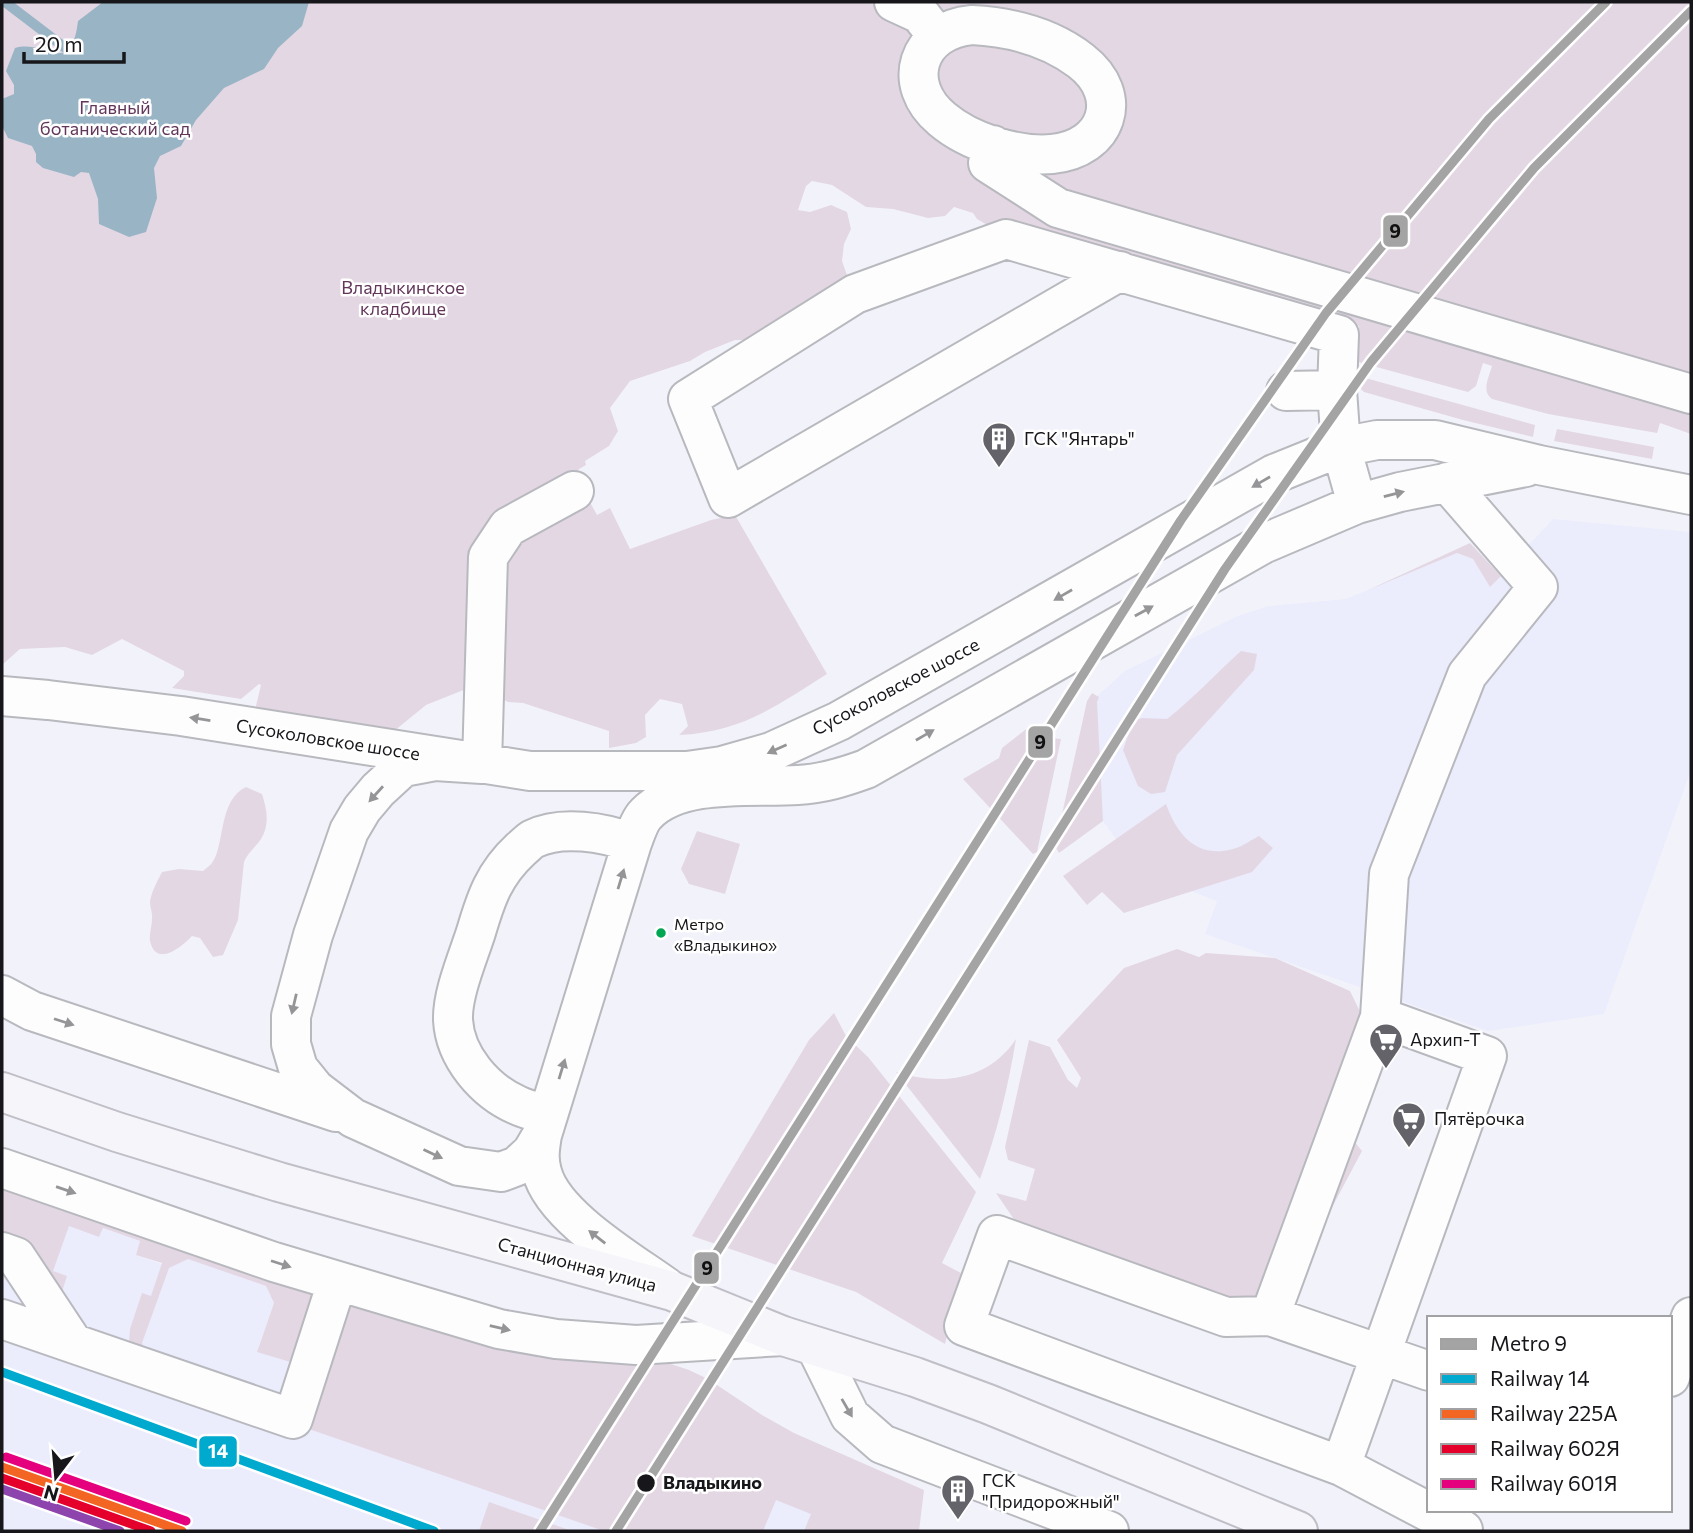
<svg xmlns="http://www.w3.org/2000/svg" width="1693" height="1533" viewBox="0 0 1693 1533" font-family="Commissioner,sans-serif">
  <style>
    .built { fill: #ebecfc }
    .green { fill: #e4d7e4 }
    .water { fill: #99b5c5 }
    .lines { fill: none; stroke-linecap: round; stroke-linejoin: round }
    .stream { stroke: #99b5c5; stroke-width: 10 }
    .minor-casing { stroke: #b8b9be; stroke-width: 42 }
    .major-casing { stroke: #c0bec7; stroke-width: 42 }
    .minor { stroke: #fdfdfe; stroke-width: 38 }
    .major { stroke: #f6f5f9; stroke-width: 38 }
    .rail-1-casing { stroke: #fff; stroke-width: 14 }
    .rail-2-casing { stroke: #fff; stroke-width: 14 }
    .rail-3-casing { stroke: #fff; stroke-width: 14 }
    .rail-4-casing { stroke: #fff; stroke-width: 14 }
    .rail-5-casing { stroke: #fff; stroke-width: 14 }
    .rail-1 { stroke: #00a9ce; stroke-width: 9 }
    .rail-2 { stroke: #f26522; stroke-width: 9 }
    .rail-3 { stroke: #e4002b; stroke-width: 9 }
    .rail-4 { stroke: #e5007d; stroke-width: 9 }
    .rail-5 { stroke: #8e44ad; stroke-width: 9 }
    .metro-1-casing { stroke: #fff; stroke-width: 14 }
    .metro-1 { stroke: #a5a4a5; stroke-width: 9 }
    .oneway { fill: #959598 }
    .bus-dot { fill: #00a651; stroke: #fff; stroke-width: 2.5 }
    .stop-dot { fill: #16161b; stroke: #fff; stroke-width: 2.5 }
    .labels { text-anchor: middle; stroke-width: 5; stroke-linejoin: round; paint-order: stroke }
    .bus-label { font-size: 16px; fill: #16161b; stroke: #fff; text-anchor: start }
    .park-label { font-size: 18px; fill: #62365a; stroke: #fff }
    .poi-label { font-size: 18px; fill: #16161b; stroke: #fff; text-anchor: start }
    .street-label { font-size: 18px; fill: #16161b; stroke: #fff }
    .stop-label { font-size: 18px; font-weight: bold; fill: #16161b; stroke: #fff; text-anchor: start }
    .line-badge { stroke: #fff; stroke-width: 2.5 }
    .badge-label { font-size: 19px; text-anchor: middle; font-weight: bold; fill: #fff }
    .pale-badge-label { font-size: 19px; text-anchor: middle; font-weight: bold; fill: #111 }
  </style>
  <rect width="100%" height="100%" fill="#f2f3fa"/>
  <path class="built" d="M1553 519 1691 532V770L1604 1014 1488 1031 1205 934 1217 901 1180 887 1125 851 1097 813 1095 698 1125 671 1238 616 1269 606 1346 599 1457 553 1473 559 1490 587Z
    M2 1201 99 1236 102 1228 140 1241 136 1255 169 1267 188 1258 266 1286 274 1303 259 1345 919 1531H2Z"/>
  <path class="green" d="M2 2H1691V434L1660 423 1657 433 1548 414 1492 399C1481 391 1489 377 1492 366L1483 363 1476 386 1468 392 1358 362 1359 326 1008 237 977 219 973 213 954 207 945 216 928 218 893 209 866 207 832 185 812 181 806 186 798 210 810 212 831 205 847 212 851 229 844 244 842 261 848 278 772 340H735L705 352 690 361 630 381 610 408 618 431 609 446 585 461 586 465 579 469 575 475 597 515 610 508 630 549 711 520 735 515 827 674C776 706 742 732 679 735L688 726 682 704 660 699 645 715 646 737 636 743 609 748V731L523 703 508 702 476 685 426 705 388 736 255 710 261 685 259 684 241 699 172 688 184 676V671L122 639 92 655 65 647 20 649 2 665Z
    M1361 379H1369L1535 425 1533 437 1463 420 1364 392 1358 386Z
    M1557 429 1654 447 1652 459 1554 441Z
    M1470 543 1501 576 1490 587 1473 559 1457 553 1366 591Z
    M1241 651 1257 654 1254 670 1177 755 1165 792 1151 794 1138 786 1123 750 1133 721 1142 718 1167 719C1194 698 1216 673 1241 651Z
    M1092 693 1099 697 1097 702 1103 821 1059 853 1055 846 1087 701Z
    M1029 727 1050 738 1061 739 1037 852 1033 854 963 779 999 758 1002 748Z
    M246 787 262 794C267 810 270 824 261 839 256 847 248 852 244 862L238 920 223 955 213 957 200 938 192 936C182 947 156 968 150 941 149 934 152 926 152 919 153 911 148 905 151 897 153 889 158 880 162 872L179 869 203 871C206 868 210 866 212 863 225 846 218 800 246 787Z
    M1166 804C1177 835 1197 859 1233 849 1242 847 1251 840 1259 836L1273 848 1252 872 1124 913 1102 892 1087 905 1063 876Z
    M697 831 740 844 725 894 689 884 681 869Z
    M1177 949 1199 957 1206 953 1275 958 1350 991 1365 1022 1334 1116 1362 1151 1328 1215 1298 1218 1284 1334 1024 1234 996 1193 1026 1201 1035 1169 1008 1160 1005 1147 1029 1040 1050 1047 1068 1080 1077 1088 1081 1078 1057 1040 1124 968Z
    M834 1013 846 1036 868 1057 976 1192 942 1263 961 1273 945 1344 856 1292 692 1236 809 1040Z
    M1016 1039C1008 1088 997 1133 980 1179L896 1072C941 1086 988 1081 1016 1039Z
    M2 1173 320 1287 297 1364 257 1352 274 1303 266 1286 188 1259 169 1268 142 1343 150 1364 129 1344 130 1329 142 1293 151 1296 162 1263 136 1255 140 1241 103 1228 99 1237 69 1226 53 1271 67 1276 61 1295 2 1237Z
    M356 1303 659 1360 689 1370 708 1379 762 1415 794 1433 924 1490 919 1531H804L811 1514 776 1500 763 1531H604L306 1428 342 1314Z
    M489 1502 572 1531H479Z"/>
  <path class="water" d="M103 2H309L302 26 278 48 264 69 224 88 196 120 181 146 160 156 154 168 157 198 146 232 129 237 99 224 98 199 89 173 81 172 74 177 43 168 36 162V154L32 146 8 138 2 126V99L14 94V85L6 71 15 48C46 39 71 79 78 21Z"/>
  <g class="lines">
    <path class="stream" d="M5 2 68 50 78 54"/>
    <g class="minor-casing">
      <path id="minor" d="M894 2 920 14 937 36
        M972 25C1010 27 1050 37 1081 61 1126 96 1107 149 1052 154 1017 157 969 142 942 119 900 84 917 30 972 25Z
        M993 145 988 163 1058 208 1691 394
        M1120 271 728 498 688 399 855 294 1006 239 1339 335 1337 390 1341 447 1357 504
        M1286 391 1337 390
        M2 696 48 700 181 716 530 771H687L722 766 771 752 839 721 1274 474 1341 447 1377 440H1435L1539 465 1691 495
        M2 995 32 1011 336 1112
        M548 1115C538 1112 527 1110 517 1105 485 1091 455 1057 453 1020 452 994 468 957 476 932 486 898 494 874 521 849 525 846 529 841 533 839 561 825 604 832 632 843
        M542 1135 532 1152 517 1166 501 1172 459 1166 353 1118 315 1089 298 1068 291 1044V1016L313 935 349 831 362 809 378 790 403 767 435 761 482 764 488 557 508 527 574 491
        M2 1168 274 1262 499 1329 556 1339 636 1345 783 1336
        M2 1252 16 1257 73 1343
        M666 1287C630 1261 553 1216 542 1172 538 1159 540 1147 542 1135L632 843C636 833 639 821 646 814 680 778 753 788 798 785 822 784 844 777 866 769L1263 544 1357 504 1400 492 1526 467
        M1270 1316 1380 1017 1389 874 1467 675 1538 587 1447 482
        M2 1319 293 1419 337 1282
        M816 1347 850 1416 882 1444 1109 1531
        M1429 1371 1270 1316 1226 1317 997 1235 964 1326 1341 1466 1463 1530
        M1670 1377 1691 1317
        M1341 1466 1487 1056 1380 1017"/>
    </g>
    <g class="major-casing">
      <path id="major" d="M2 1092 117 1132 279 1182 672 1291 783 1336 915 1377 988 1404 1298 1531"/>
    </g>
    <use href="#minor" class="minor"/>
    <use href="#major" class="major"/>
    <g class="rail-1-casing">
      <path id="rail-1" d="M2 1372 434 1531"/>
    </g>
    <g class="rail-2-casing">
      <path id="rail-2" d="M2 1467 182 1531"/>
    </g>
    <g class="rail-3-casing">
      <path id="rail-3" d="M2 1478 151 1531"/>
    </g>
    <g class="rail-4-casing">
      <path id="rail-4" d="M6 1457 186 1521"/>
    </g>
    <g class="rail-5-casing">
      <path id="rail-5" d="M2 1489 120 1531"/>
    </g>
    <use href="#rail-1" class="rail-1"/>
    <use href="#rail-2" class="rail-2"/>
    <use href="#rail-3" class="rail-3"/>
    <use href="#rail-4" class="rail-4"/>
    <use href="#rail-5" class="rail-5"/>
    <g class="metro-1-casing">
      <path id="metro-1" d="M540 1531 1181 520 1326 313 1489 119 1606 2
        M616 1531 1225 569 1371 362 1534 168 1691 11"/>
    </g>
    <use href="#metro-1" class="metro-1"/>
  </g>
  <defs><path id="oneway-solid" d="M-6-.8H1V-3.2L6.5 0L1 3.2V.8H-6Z" transform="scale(1.75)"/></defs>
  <g class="oneway">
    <use href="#oneway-solid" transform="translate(1261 482) rotate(150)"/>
    <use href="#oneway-solid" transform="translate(1394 494) rotate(-14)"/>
    <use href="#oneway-solid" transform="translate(1063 595) rotate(150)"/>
    <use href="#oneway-solid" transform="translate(1144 611) rotate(-29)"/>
    <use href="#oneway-solid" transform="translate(200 719) rotate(-171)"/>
    <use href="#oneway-solid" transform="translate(925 735) rotate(-30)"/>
    <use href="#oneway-solid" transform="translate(777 749) rotate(156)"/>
    <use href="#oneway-solid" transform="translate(376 794) rotate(132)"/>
    <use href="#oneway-solid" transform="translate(621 879) rotate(-73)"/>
    <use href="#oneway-solid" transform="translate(294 1004) rotate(103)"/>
    <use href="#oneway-solid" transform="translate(64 1022) rotate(18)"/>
    <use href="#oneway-solid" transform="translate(562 1069) rotate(-73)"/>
    <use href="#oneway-solid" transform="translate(433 1154) rotate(25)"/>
    <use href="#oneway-solid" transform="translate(66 1190) rotate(19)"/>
    <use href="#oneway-solid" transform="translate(597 1237) rotate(-142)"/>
    <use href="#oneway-solid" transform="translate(281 1264) rotate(18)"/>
    <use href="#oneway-solid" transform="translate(500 1328) rotate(13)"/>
    <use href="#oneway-solid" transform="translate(847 1408) rotate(60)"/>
  </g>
  <defs>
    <g id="building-pin" transform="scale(1.75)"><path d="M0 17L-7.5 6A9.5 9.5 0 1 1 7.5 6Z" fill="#636369" stroke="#fff"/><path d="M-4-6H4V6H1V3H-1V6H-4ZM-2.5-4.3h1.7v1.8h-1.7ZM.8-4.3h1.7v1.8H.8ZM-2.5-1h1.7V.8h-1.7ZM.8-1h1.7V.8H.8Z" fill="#fff"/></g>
    <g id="supermarket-pin" transform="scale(1.75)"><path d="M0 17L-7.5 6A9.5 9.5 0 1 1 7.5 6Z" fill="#636369" stroke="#fff"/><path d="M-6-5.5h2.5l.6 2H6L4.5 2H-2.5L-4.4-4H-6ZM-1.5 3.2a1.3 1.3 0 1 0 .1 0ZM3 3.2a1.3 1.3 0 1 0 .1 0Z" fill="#fff"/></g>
  </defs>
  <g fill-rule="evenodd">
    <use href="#building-pin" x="999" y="439"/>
    <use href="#supermarket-pin" x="1386" y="1040"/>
    <use href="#supermarket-pin" x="1409" y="1119"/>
    <use href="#building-pin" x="958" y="1491"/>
  </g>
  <circle class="bus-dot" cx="661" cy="933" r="6"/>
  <circle class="stop-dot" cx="646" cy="1483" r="10"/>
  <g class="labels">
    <g class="bus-label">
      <text x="674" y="930">Метро<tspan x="674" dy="21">«Владыкино»</tspan></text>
    </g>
    <g class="park-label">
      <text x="115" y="114">Главный<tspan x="115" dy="21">ботанический сад</tspan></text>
      <text x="403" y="294">Владыкинское<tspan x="403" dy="21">кладбище</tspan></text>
    </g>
    <g class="poi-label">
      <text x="1024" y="445">ГСК "Янтарь"</text>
      <text x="1410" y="1046">Архип-Т</text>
      <text x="1434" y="1125">Пятёрочка</text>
      <text x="982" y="1487">ГСК<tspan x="982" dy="21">"Придорожный"</tspan></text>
    </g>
    <g class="street-label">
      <text transform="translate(896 687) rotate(-28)" y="6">Сусоколовское шоссе</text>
      <text transform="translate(328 740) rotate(9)" y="6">Сусоколовское шоссе</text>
      <text transform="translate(577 1265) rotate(15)" y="6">Станционная улица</text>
    </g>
    <g class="stop-label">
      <text x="663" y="1489">Владыкино</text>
    </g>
  </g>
  <g class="line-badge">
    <rect x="1382" y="214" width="27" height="34" rx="7" fill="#a5a4a5"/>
    <rect x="1027" y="725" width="27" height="34" rx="7" fill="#a5a4a5"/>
    <rect x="693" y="1251" width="27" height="34" rx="7" fill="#a5a4a5"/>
    <rect x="198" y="1435" width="40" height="33" rx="7" fill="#00a9ce"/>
  </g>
  <g class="badge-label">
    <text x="218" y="1458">14</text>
  </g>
  <g class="pale-badge-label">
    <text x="1395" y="238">9</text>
    <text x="1040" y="749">9</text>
    <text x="707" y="1275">9</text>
  </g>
  <rect width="1693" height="1533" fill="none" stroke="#16161b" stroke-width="7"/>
  <rect x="1427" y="1316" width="245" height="196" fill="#ffffff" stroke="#a2a2a4" stroke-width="2"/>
  <rect x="1441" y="1339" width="35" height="10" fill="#a5a4a5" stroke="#a2a2a4" stroke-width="2"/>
  <text x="1490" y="1351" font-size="21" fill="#16161b">Metro 9</text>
  <rect x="1441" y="1374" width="35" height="10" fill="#00a9ce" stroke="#a2a2a4" stroke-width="2"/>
  <text x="1490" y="1386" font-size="21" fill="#16161b">Railway 14</text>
  <rect x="1441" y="1409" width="35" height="10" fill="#f26522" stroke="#a2a2a4" stroke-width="2"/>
  <text x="1490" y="1421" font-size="21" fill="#16161b">Railway 225А</text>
  <rect x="1441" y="1444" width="35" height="10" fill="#e4002b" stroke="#a2a2a4" stroke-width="2"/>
  <text x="1490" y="1456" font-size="21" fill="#16161b">Railway 602Я</text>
  <rect x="1441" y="1479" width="35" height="10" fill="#e5007d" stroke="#a2a2a4" stroke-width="2"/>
  <text x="1490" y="1491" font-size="21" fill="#16161b">Railway 601Я</text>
  <g transform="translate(56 1477) rotate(196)" stroke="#ffffff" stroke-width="5" paint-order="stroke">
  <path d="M0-5L12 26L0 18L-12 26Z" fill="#16161b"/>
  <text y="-10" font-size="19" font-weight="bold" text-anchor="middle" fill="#16161b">N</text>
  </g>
  <path d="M24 52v10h100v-10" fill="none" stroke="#16161b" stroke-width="3.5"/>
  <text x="35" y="52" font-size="21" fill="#16161b" stroke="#ffffff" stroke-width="5" paint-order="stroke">20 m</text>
</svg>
